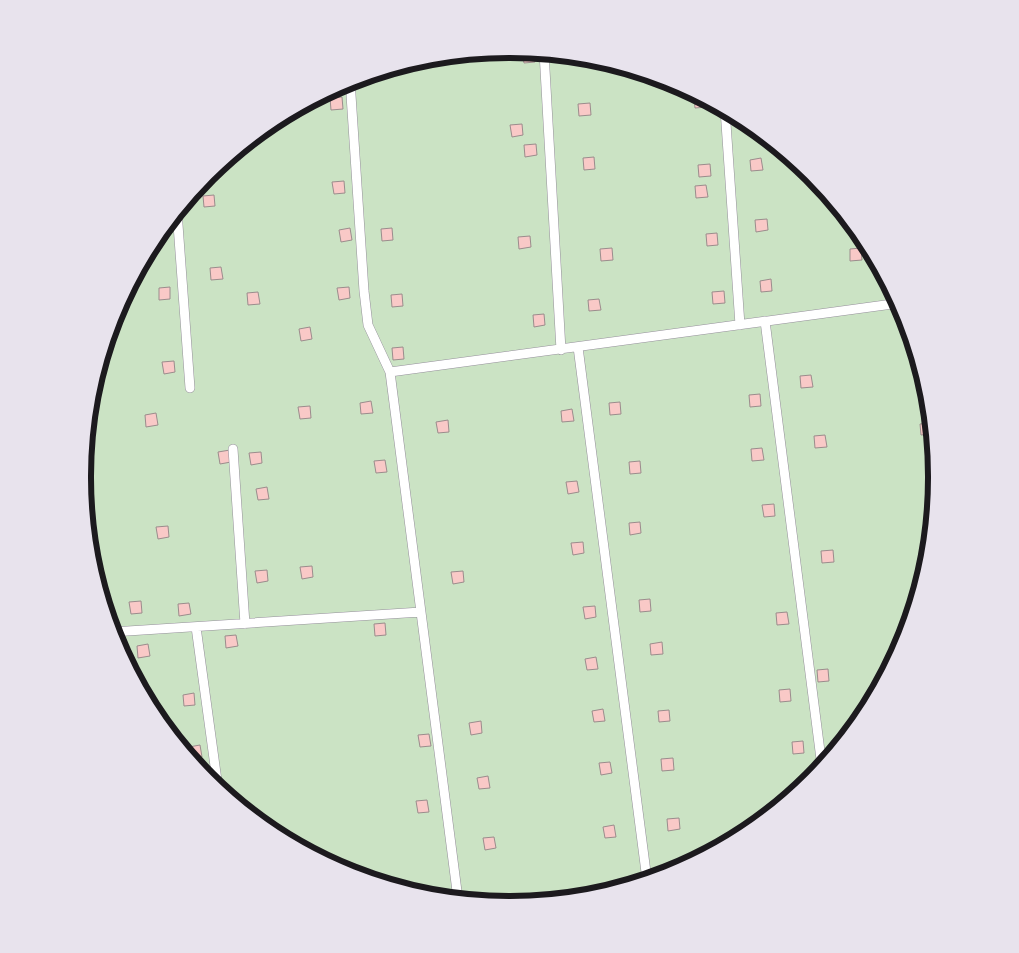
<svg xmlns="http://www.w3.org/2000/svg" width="1019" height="953" viewBox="0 0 1019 953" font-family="'Work Sans',sans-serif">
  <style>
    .green { fill: #cbe3c4 }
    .building { fill: #f9c9c7; stroke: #9b8c8c }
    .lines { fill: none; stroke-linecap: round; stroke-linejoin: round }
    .lane-casing { stroke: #948f9a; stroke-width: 10 }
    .lane { stroke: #fff; stroke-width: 9 }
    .rim { fill: none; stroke: #1c1a1e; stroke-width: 6 }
  </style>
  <rect width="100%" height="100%" fill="#faf5ff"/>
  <path class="green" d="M84 477a426 426 0 1 1 852 0a426 426 0 1 1-852 0Z"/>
  <path class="building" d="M522 51H534L535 62 524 63Z
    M694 96H700L706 99 707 107 695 108Z
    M342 97 343 109 331 110 330 98Z
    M590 103 591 115 579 116 578 104Z
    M522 124 523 135 512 137 510 125Z
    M536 144 537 155 525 157 524 145Z
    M594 157 595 169 584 170 583 158Z
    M761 158 763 170 751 171 750 160Z
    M710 164 711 176 699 177 698 165Z
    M344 181 345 193 334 194 332 182Z
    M706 185 708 197 696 198 695 186Z
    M214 195 215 206 204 207 203 196Z
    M767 219 768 230 756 232 755 220Z
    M350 228 352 240 341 242 339 230Z
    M392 228 393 240 382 241 381 229Z
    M717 233 718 245 707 246 706 234Z
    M530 236 531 247 519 249 518 237Z
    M612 248 613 260 601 261 600 249Z
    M861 248 862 260 850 261V249Z
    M221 267 223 279 211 280 210 268Z
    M771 279 772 291 761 292 760 281Z
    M170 287V299L159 300V288Z
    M349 287 350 298 339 300 337 288Z
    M724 291 725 303 713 304 712 292Z
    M258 292 260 304 248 305 247 293Z
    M402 294 403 306 392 307 391 295Z
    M599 299 601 310 589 311 588 300Z
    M544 314 545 325 534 327 533 315Z
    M310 327 312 339 301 341 299 329Z
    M403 347 404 359 393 360 392 348Z
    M174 361 175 372 164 374 162 362Z
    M811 375 813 387 801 388 800 376Z
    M760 394 761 406 750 407 749 395Z
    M371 401 373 413 361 414 360 403Z
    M620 402 621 414 610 415 609 403Z
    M310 406 311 418 300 419 298 407Z
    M572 409 574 421 562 422 561 411Z
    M156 413 158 425 146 427 145 415Z
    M448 420 449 432 438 433 436 422Z
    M932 423 933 434 921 435 920 424Z
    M825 435 827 447 815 448 814 436Z
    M762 448 764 460 752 461 751 449Z
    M230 450 231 462 220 464 218 452Z
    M261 452 262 463 251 465 249 453Z
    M385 460 387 472 376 473 374 461Z
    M640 461 641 473 630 474 629 462Z
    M577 481 579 492 568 494 566 482Z
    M937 481 936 493 930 494 929 482Z
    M92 483 93 495 84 496 83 485Z
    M267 487 269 499 258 500 256 489Z
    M774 504 775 516 764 517 762 505Z
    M640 522 641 533 630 535 629 523Z
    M168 526 169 537 158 539 156 527Z
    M96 537 98 548 89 550 88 538Z
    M583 542 584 553 573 555 571 543Z
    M833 550 834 562 822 563 821 551Z
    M312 566 313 577 302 579 300 567Z
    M267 570 268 581 257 583 255 571Z
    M463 571 464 582 453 584 451 572Z
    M650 599 651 611 640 612 639 600Z
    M103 601H107L108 613H106Z
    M141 601 142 613 131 614 129 602Z
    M189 603 191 614 179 616 178 604Z
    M595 606 596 617 585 619 583 607Z
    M787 612 789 624 777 625 776 613Z
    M385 623 386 635 375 636 374 624Z
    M236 635 238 646 226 648 225 636Z
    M662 642 663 654 651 655 650 644Z
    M148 644 150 656 138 658 137 646Z
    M596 657 598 669 587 670 585 659Z
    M828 669 829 681 818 682 817 670Z
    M790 689 791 701 780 702 779 690Z
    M194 693 195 705 184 706 183 695Z
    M603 709 605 721 594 722 592 711Z
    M669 710 670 721 659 722 658 711Z
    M481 721 482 733 471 735 469 723Z
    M429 734 431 746 420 747 418 735Z
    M803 741 804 753 793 754 792 742Z
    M200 745 202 757 191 759 189 747Z
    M673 758 674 770 662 771 661 759Z
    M610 762 612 773 601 775 599 763Z
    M488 776 490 788 479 789 477 778Z
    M427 800 429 812 418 813 416 801Z
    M679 818 680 829 668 831 667 819Z
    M614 825 616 837 605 838 603 827Z
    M494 837 496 848 485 850 483 838Z
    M632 883V884L621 887V884Z"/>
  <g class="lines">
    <g class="lane-casing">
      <path id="lane" d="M544 52 561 350
        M350 80 364 291 368 325 390 372 458 899
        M725 109 740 325
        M177 211 190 388
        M891 288 892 304
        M765 321 822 767
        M578 347 647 880
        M390 372 900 303
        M233 449 245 624
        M196 627 218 788
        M112 632 421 612"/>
    </g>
    <use href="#lane" class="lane"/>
  </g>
  <path d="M0 0H1019V953H0ZM509 58H510A418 418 0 0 1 928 476V478A418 418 0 0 1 510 896H509A418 418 0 0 1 91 478V476A418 418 0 0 1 509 58Z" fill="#e8e3ed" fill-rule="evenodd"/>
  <path class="rim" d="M509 58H510A418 418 0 0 1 928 476V478A418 418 0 0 1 510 896H509A418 418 0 0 1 91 478V476A418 418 0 0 1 509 58Z"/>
</svg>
